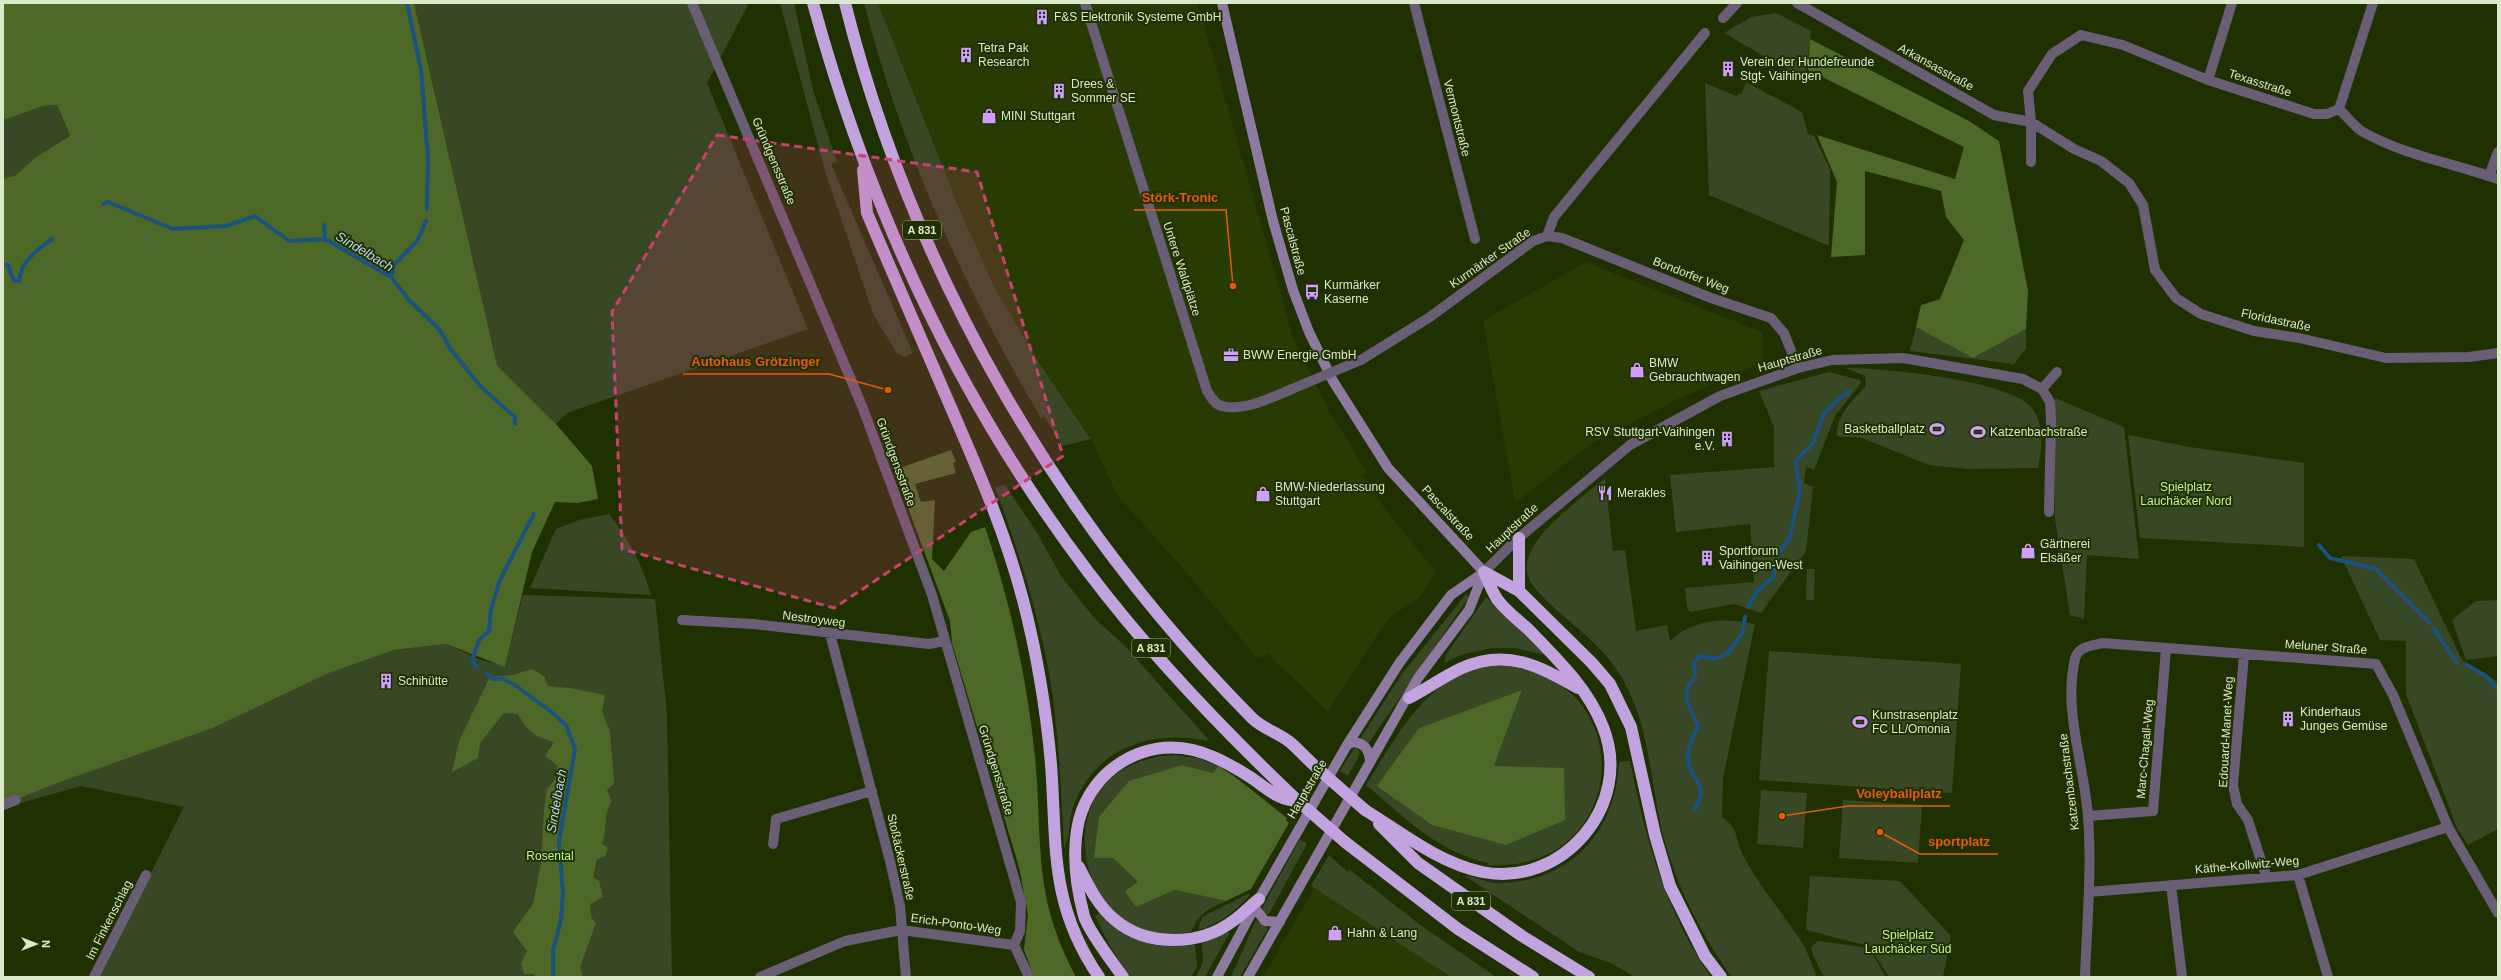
<svg xmlns="http://www.w3.org/2000/svg" width="2501" height="980" viewBox="0 0 2501 980" font-family="Helvetica,sans-serif">
  <style>
    .built { fill: #283b03 }
    .green { fill: #384824; fill-rule: evenodd }
    .forest { fill: #4e6827 }
    .lines { fill: none; stroke-linecap: round; stroke-linejoin: round }
    .stream { stroke: #1a5382; stroke-width: 4 }
    .street { stroke: #6a5d76; stroke-width: 10 }
    .secondary { stroke: #8e79a1; stroke-width: 10 }
    .highway { stroke: #c2a2df; stroke-width: 12 }
    .street-bridge { stroke: #6a5d76; stroke-width: 10 }
    .highway-bridge { stroke: #c2a2df; stroke-width: 12 }
    .marked { fill: #c74271; fill-opacity: 0.2; stroke: #c74271; stroke-width: 3; stroke-dasharray: 8 5; stroke-linejoin: round }
    .labels { text-anchor: middle; stroke-width: 4; stroke-linejoin: round; paint-order: stroke }
    .shield { fill: #1f3001; stroke: #a2b28d; stroke-width: 1 }
    .shield-label { font-size: 11px; font-weight: bold; fill: #dae9c9 }
    .poi-label { font-size: 12px; fill: #dae9c9; stroke: #1f3001; text-anchor: start }
    .street-label { font-size: 12px; fill: #dae9c9; stroke: #1f3001 }
    .park-label { font-size: 12px; fill: #c7ef92; stroke: #1f3001 }
    .water-label { font-size: 13px; font-style: italic; fill: #bddaf7; stroke: #1f3001 }
    .leader { fill: none; stroke: #e8590c; stroke-width: 1.5 }
    .callout-dot { fill: #e8590c; stroke: #1f3001; stroke-width: 1.5 }
    .callout-label { font-size: 13px; text-anchor: middle; font-weight: bold; fill: #e8590c; stroke: #1f3001; stroke-width: 4; stroke-linejoin: round; paint-order: stroke }
  </style>
  <rect width="100%" height="100%" fill="#1f3001"/>
  <path class="built" d="M878 3H1198L1293 337 1329 411 1367 472 1363 476 1385 509 1436 572 1420 597 1392 616 1381 629 1328 712 1268 654 1258 659 1186 572 1117 495 1090 437 1041 366 994 286 959 208Z
    M1586 262 1762 332 1763 362 1680 398 1591 444 1515 503 1483 321Z
    M1314 888 1451 977H1263Z"/>
  <path class="green" d="M414 3H749L707 83 808 329 567 413 556 424 497 365Z
    M780 3H794L813 90 837 162 831 164 913 353 905 357 897 353 874 316 825 171Z
    M864 3H878L959 208 994 286 1041 366 1091 439 1062 446 1044 416 1041 418C964 288 901 149 864 3Z
    M1776 13 1811 31 1805 80 1724 33 1751 17Z
    M1746 82 1802 112 1808 134 1814 136 1830 169 1829 246 1709 195 1705 83 1736 96 1742 93Z
    M57 105 70 137 35 158 16 175 3 179V118L7 119 43 106Z
    M1916 327 1973 358 2026 329V348L2014 364 1910 351Z
    M1846 368C1883 368 2008 380 2031 407 2045 424 2042 448 2038 468L1968 469 1929 465 1862 438 1837 436C1836 415 1852 401 1866 386L1865 376Z
    M1829 372 1860 380 1861 383 1835 416 1814 470 1806 467 1804 483 1813 487 1806 551 1761 613 1734 604 1690 612 1687 607 1685 588 1754 582 1750 524 1676 532 1670 475 1774 467V427L1759 391Z
    M2055 398 2124 427 2139 559 2087 555 2084 619 2070 615 2055 519Z
    M2128 435 2190 447 2304 463V547L2140 538Z
    M1605 478 1613 551 1625 550 1636 631 1667 625 1670 641C1692 619 1726 617 1755 624L1723 778 1722 817C1740 830 1734 837 1743 855 1759 886 1782 912 1801 941 1808 952 1812 965 1817 977H1732L1728 972C1700 931 1677 887 1664 839 1648 776 1651 709 1607 657 1586 631 1552 611 1532 584 1528 579 1526 570 1527 564 1530 534 1583 497 1605 478Z
    M1005 485 1036 531 1061 576 1095 619 1124 645 1208 739 1207 741C1150 729 1095 748 1073 807 1069 818 1070 841 1064 848 1061 788 1059 727 1048 667 1036 606 1017 546 995 487Z
    M609 514C628 538 643 565 651 595L530 588 556 529 579 520Z
    M2341 556 2414 559 2462 660 2498 682V829L2468 845 2457 828 2406 694V641L2380 640Z
    M1807 569H1815L1814 600H1806Z
    M1466 594 1469 597 1368 744 1360 739 1402 674Z
    M523 595 655 599 667 714 672 977H99L184 807 81 786 3 808V805L55 784 213 728 329 673 394 650 446 644 481 660 505 666Z
    M1486 597 1546 655 1515 648H1491L1461 655 1444 663 1446 655Z
    M2498 600V656L2466 660 2452 620 2476 601Z
    M1769 651 1961 664 1952 793 1759 780Z
    M1492 665C1645 668 1633 875 1487 865L1488 863C1437 852 1403 816 1366 785 1399 733 1425 677 1492 665ZM1522 690 1494 766 1419 728Z
    M1357 748 1360 754 1348 776 1340 771 1354 749Z
    M1175 755 1198 758 1218 766 1213 773 1182 765 1113 858 1138 882 1136 907 1175 890 1226 901C1205 911 1201 911 1191 932 1074 958 1033 762 1175 755Z
    M1630 761C1645 837 1665 911 1711 977H1635L1611 963 1579 952 1465 876C1476 876 1486 883 1497 883 1570 883 1616 832 1619 762Z
    M1761 790 1807 793 1803 848 1757 844Z
    M1843 800 1922 805 1918 863 1839 858Z
    M1300 839 1307 844 1270 912 1267 915 1261 910Z
    M1329 855 1348 872 1350 870 1419 924 1496 977H1451L1311 886Z
    M1810 876 1900 881 1951 936 1943 977H1889L1869 946 1806 930Z
    M1248 894 1250 895C1235 911 1220 924 1198 930L1202 917Z
    M1099 913C1125 944 1158 949 1195 945L1197 967 1191 977H1130L1111 948 1095 916Z
    M1256 920 1268 928 1240 977H1231Z
    M1228 931 1229 934 1205 977H1196L1203 962 1202 943Z
    M1818 941 1869 948 1886 977H1824L1813 955 1811 947Z"/>
  <path class="forest" d="M3 3H414L497 365 556 424 592 466 598 499 578 503 555 502 532 552 505 667 446 644 394 650 329 673 213 728 55 784 3 805V179L16 175 35 158 70 136 57 105 43 106 7 119 3 118Z
    M1810 39 1969 121 1999 141 2028 291 2026 329 1973 358 1916 327 1921 305 1940 299 1964 240 1946 217 1941 191 1865 171V255L1831 257 1837 182 1817 135 1955 179 1964 147 1808 70Z
    M951 450 956 462 953 463 956 473 915 484 921 502 935 500 932 559 944 571 971 532 985 527C1010 601 1027 678 1035 757 1040 804 1037 854 1047 901 1053 928 1063 953 1076 977H1034L1024 950 1028 915 1019 867 952 643 950 621 894 470Z
    M532 669 544 676 548 686 570 688 605 695 602 712 610 731 614 783 607 790 612 801C602 817 608 826 602 844L608 848 605 856 597 859 593 877 599 881 603 897 590 904 591 917 596 923 580 967 583 977H535L534 974H524L521 963 527 951 513 932 533 904 541 863 544 810 547 789 557 777V765L545 756 554 742C535 737 527 731 518 714L504 713 480 743 478 758 452 772 459 741 490 677 513 675Z
    M1522 690 1494 766 1564 768 1565 820 1506 845 1432 825 1377 786 1419 728Z
    M1182 765 1213 773 1218 766 1234 776 1287 818 1286 820 1289 823 1251 889 1226 901 1175 890 1136 907 1125 891 1138 882 1113 858H1094L1099 817 1129 781Z"/>
  <g class="lines">
    <path class="stream" d="M407 3 421 70 428 158 427 209
      M103 204 108 202 173 229 226 226 255 216 289 241 325 239 391 277 408 299 440 330 449 347 481 387 515 417V424
      M324 225 325 239
      M3 265H8L14 281H19C21 261 36 251 52 239
      M391 277 394 265 417 241 426 221
      M2319 545 2330 558 2376 569 2430 623
      M1748 607 1757 591 1774 577 1776 556 1789 540 1800 491 1796 465 1797 459 1812 445 1824 414 1830 407 1849 391
      M2434 629 2457 663
      M2467 665 2486 676 2498 690
      M477 667 472 660 479 640 489 631 491 609 500 580 534 514
      M487 674 493 679H503L515 685 550 711 566 725 575 749 559 841 563 893 561 920 553 950V977
      M1695 809C1711 784 1690 781 1688 760 1686 747 1694 738 1698 726L1686 699 1688 687 1695 676 1694 663 1700 656 1715 659 1727 654 1742 634 1745 617"/>
    <path class="street" d="M692 3 862 406 932 595 1021 902 1020 931 1014 945
      M1085 3 1207 391C1211 397 1215 405 1222 406 1244 412 1272 397 1292 389
      M1414 3 1475 239
      M1797 3 1994 115 2031 122 2074 149 2101 161 2129 183 2143 205 2155 270 2176 298 2201 314 2254 331 2299 338 2386 358 2469 357 2498 353
      M1723 18 1737 3
      M2208 80 2232 3
      M2339 109C2347 116 2354 127 2363 132 2406 156 2453 163 2498 179
      M2339 109 2373 3
      M2031 162V122L2028 91 2052 54 2081 35 2123 45 2208 80 2314 114H2327L2339 109
      M2489 176 2498 152
      M1547 236 1554 217 1705 33
      M1361 360 1430 317 1533 241 1547 236 1562 238 1711 298 1771 318 1784 333 1798 368
      M2042 389 2050 402 2051 421 2049 512
      M2042 389 2057 372
      M1484 572 1515 541 1630 445 1720 396 1798 368 1832 360 1903 358 2023 379 2042 389
      M682 620 753 624 929 644 944 641
      M830 634 890 861 900 906 906 977
      M2244 655 2233 785 2237 804 2248 820 2266 876
      M3 805 16 800
      M2088 816 2153 811 2166 648
      M773 844 776 819 872 791
      M2298 875 2328 977
      M2171 885 2182 977
      M2089 892 2298 875 2448 827
      M1014 945 1029 977
      M94 977 146 875
      M760 977 845 941 901 930 1014 945
      M2085 977C2087 923 2092 869 2088 816 2084 764 2063 710 2075 659 2078 646 2092 646 2102 643L2376 664 2393 695 2448 827 2498 913"/>
    <path class="secondary" d="M1222 3 1273 221 1293 290 1309 332 1333 381 1388 468 1484 572
      M1347 745 1353 742C1365 743 1369 750 1370 761
      M1254 907 1265 921 1280 922
      M1217 977 1259 899 1347 745 1400 662 1451 595 1484 572
      M1248 977 1418 678 1469 610 1484 572"/>
    <path class="highway" d="M813 3C869 208 960 403 1089 573 1151 655 1223 730 1298 801
      M845 3C912 271 1058 522 1252 718 1263 729 1279 733 1291 743 1300 751 1308 760 1317 768
      M863 170 867 213C895 279 924 345 952 410 979 472 1006 535 1023 600 1037 654 1046 708 1051 764 1057 846 1049 904 1099 977
      M1484 572 1519 591 1592 663 1610 684 1631 727 1655 835 1670 886 1705 956 1721 977
      M1519 591V538
      M1409 698C1427 689 1444 676 1462 668 1507 648 1539 666 1578 688
      M1365 810C1402 833 1439 863 1482 872 1563 888 1634 804 1603 727 1588 688 1556 658 1528 629 1518 620 1505 610 1497 599 1492 591 1488 581 1484 572
      M1379 824 1418 863 1522 936 1589 977
      M1345 842 1458 929 1533 977
      M1079 867C1089 887 1098 906 1115 920 1147 947 1200 946 1233 921 1242 915 1250 906 1259 899
      M1123 977C1113 963 1089 932 1084 916 1076 886 1072 850 1079 820 1092 770 1143 738 1193 750 1214 755 1233 766 1250 777 1267 788 1277 800 1298 801"/>
    <path class="street-bridge" d="M1292 389 1361 360"/>
    <path class="highway-bridge" d="M1317 768 1365 810
      M1298 801 1345 842"/>
  </g>
  <path class="marked" d="M717 135 977 172 1063 456 834 608 622 549 612 312Z"/>
  <defs>
    <g id="building-bare" transform="scale(1.2)"><path d="M-4-6H4V6H1V3H-1V6H-4ZM-2.5-4.3h1.7v1.8h-1.7ZM.8-4.3h1.7v1.8H.8ZM-2.5-1h1.7V.8h-1.7ZM.8-1h1.7V.8H.8Z" fill="#d19dfe" stroke="#1f3001" stroke-width="2.5" paint-order="stroke"/></g>
    <g id="shop-bare" transform="scale(1.2)"><path d="M-5-2.5h2.3a2.7 3.5 0 0 1 5.4 0H5L5.5 6h-11ZM-1.5-2.5h3a1.5 2.3 0 0 0-3 0Z" fill="#d19dfe" stroke="#1f3001" stroke-width="2.5" paint-order="stroke"/></g>
    <g id="bus-bare" transform="scale(1.2)"><path d="M-5-6H5V4H4V6H2V4H-2V6H-4V4H-5ZM-3.5-4V0h7V-4ZM-3.5 1.2v1.5H-2V1.2ZM2 1.2v1.5H3.5V1.2Z" fill="#d19dfe" stroke="#1f3001" stroke-width="2.5" paint-order="stroke"/></g>
    <g id="office-bare" transform="scale(1.2)"><path d="M-6-3h4V-5.5h4V-3h4V5H-6ZM-1-4.5V-3h2v-1.5ZM-6 0V1H6V0Z" fill="#d19dfe" stroke="#1f3001" stroke-width="2.5" paint-order="stroke"/></g>
    <g id="stadium-bare" transform="scale(1.2)"><path d="M0-5a6.5 5 0 1 0 0 10a6.5 5 0 1 0 0-10ZM-3.5-1.8h7v3.6h-7Z" fill="#d19dfe" stroke="#1f3001" stroke-width="2.5" paint-order="stroke"/></g>
    <g id="restaurant-bare" transform="scale(1.2)"><path d="M-5-6h1v4h1v-4h1v4h1v-4h1v5L-1.5 .5V6h-2V.5L-5-1ZM5-6V6H3V1.5H1.5Q1.5-4 5-6Z" fill="#d19dfe" stroke="#1f3001" stroke-width="2.5" paint-order="stroke"/></g>
  </defs>
  <g fill-rule="evenodd">
    <use href="#building-bare" x="1042" y="17"/>
    <use href="#building-bare" x="966" y="55"/>
    <use href="#building-bare" x="1728" y="69"/>
    <use href="#building-bare" x="1059" y="91"/>
    <use href="#shop-bare" x="989" y="116"/>
    <use href="#bus-bare" x="1312" y="292"/>
    <use href="#office-bare" x="1231" y="355"/>
    <use href="#shop-bare" x="1637" y="370"/>
    <use href="#stadium-bare" x="1937" y="429"/>
    <use href="#stadium-bare" x="1978" y="432"/>
    <use href="#building-bare" x="1727" y="439"/>
    <use href="#restaurant-bare" x="1605" y="493"/>
    <use href="#shop-bare" x="1263" y="494"/>
    <use href="#shop-bare" x="2028" y="551"/>
    <use href="#building-bare" x="1707" y="558"/>
    <use href="#building-bare" x="386" y="681"/>
    <use href="#building-bare" x="2288" y="719"/>
    <use href="#stadium-bare" x="1860" y="722"/>
    <use href="#shop-bare" x="1335" y="933"/>
  </g>
  <g class="labels">
    <g class="shield">
      <rect x="903" y="221" width="38" height="18" rx="3"/>
      <rect x="1132" y="639" width="38" height="18" rx="3"/>
      <rect x="1452" y="892" width="38" height="18" rx="3"/>
    </g>
    <g class="shield-label">
      <text x="922" y="234">A 831</text>
      <text x="1151" y="652">A 831</text>
      <text x="1471" y="905">A 831</text>
    </g>
    <g class="poi-label">
      <text x="1054" y="21">F&amp;S Elektronik Systeme GmbH</text>
      <text x="978" y="52">Tetra Pak<tspan x="978" dy="14">Research</tspan></text>
      <text x="1740" y="66">Verein der Hundefreunde<tspan x="1740" dy="14">Stgt- Vaihingen</tspan></text>
      <text x="1071" y="88">Drees &amp;<tspan x="1071" dy="14">Sommer SE</tspan></text>
      <text x="1001" y="120">MINI Stuttgart</text>
      <text x="1324" y="289">Kurmärker<tspan x="1324" dy="14">Kaserne</tspan></text>
      <text x="1243" y="359">BWW Energie GmbH</text>
      <text x="1649" y="367">BMW<tspan x="1649" dy="14">Gebrauchtwagen</tspan></text>
      <text x="1925" y="433" text-anchor="end">Basketballplatz</text>
      <text x="1715" y="436" text-anchor="end">RSV Stuttgart-Vaihingen<tspan x="1715" dy="14">e.V.</tspan></text>
      <text x="1990" y="436">Katzenbachstraße</text>
      <text x="1275" y="491">BMW-Niederlassung<tspan x="1275" dy="14">Stuttgart</tspan></text>
      <text x="1617" y="497">Merakles</text>
      <text x="2040" y="548">Gärtnerei<tspan x="2040" dy="14">Elsäßer</tspan></text>
      <text x="1719" y="555">Sportforum<tspan x="1719" dy="14">Vaihingen-West</tspan></text>
      <text x="398" y="685">Schihütte</text>
      <text x="2300" y="716">Kinderhaus<tspan x="2300" dy="14">Junges Gemüse</tspan></text>
      <text x="1872" y="719">Kunstrasenplatz<tspan x="1872" dy="14">FC LL/Omonia</tspan></text>
      <text x="1347" y="937">Hahn &amp; Lang</text>
    </g>
    <g class="street-label">
      <text transform="translate(1936 67) rotate(29)" y="4">Arkansasstraße</text>
      <text transform="translate(2260 83) rotate(18)" y="4">Texasstraße</text>
      <text transform="translate(1457 118) rotate(76)" y="4">Vermontstraße</text>
      <text transform="translate(774 161) rotate(67)" y="4">Gründgensstraße</text>
      <text transform="translate(1293 241) rotate(75)" y="4">Pascalstraße</text>
      <text transform="translate(1490 258) rotate(-35)" y="4">Kurmärker Straße</text>
      <text transform="translate(1182 269) rotate(72)" y="4">Untere Waldplätze</text>
      <text transform="translate(1691 275) rotate(21)" y="4">Bondorfer Weg</text>
      <text transform="translate(2276 320) rotate(12)" y="4">Floridastraße</text>
      <text transform="translate(1790 359) rotate(-16)" y="4">Hauptstraße</text>
      <text transform="translate(896 462) rotate(70)" y="4">Gründgensstraße</text>
      <text transform="translate(1448 513) rotate(47)" y="4">Pascalstraße</text>
      <text transform="translate(1512 528) rotate(-43)" y="4">Hauptstraße</text>
      <text transform="translate(814 619) rotate(7)" y="4">Nestroyweg</text>
      <text transform="translate(2326 647) rotate(4)" y="4">Meluner Straße</text>
      <text transform="translate(2226 732) rotate(-87)" y="4">Edouard-Manet-Weg</text>
      <text transform="translate(2145 749) rotate(-85)" y="4">Marc-Chagall-Weg</text>
      <text transform="translate(996 770) rotate(73)" y="4">Gründgensstraße</text>
      <text transform="translate(2069 782) rotate(-97)" y="4">Katzenbachstraße</text>
      <text transform="translate(1307 789) rotate(-60)" y="4">Hauptstraße</text>
      <text transform="translate(901 857) rotate(77)" y="4">Stoßäckerstraße</text>
      <text transform="translate(2247 865) rotate(-5)" y="4">Käthe-Kollwitz-Weg</text>
      <text transform="translate(109 920) rotate(-63)" y="4">Im Finkenschlag</text>
      <text transform="translate(956 924) rotate(8)" y="4">Erich-Ponto-Weg</text>
    </g>
    <g class="park-label">
      <text x="2186" y="491">Spielplatz<tspan x="2186" dy="14">Lauchäcker Nord</tspan></text>
      <text x="550" y="860">Rosental</text>
      <text x="1908" y="939">Spielplatz<tspan x="1908" dy="14">Lauchäcker Süd</tspan></text>
    </g>
    <g class="water-label">
      <text transform="translate(365 251) rotate(31)" y="5">Sindelbach</text>
      <text transform="translate(556 801) rotate(-80)" y="5">Sindelbach</text>
    </g>
  </g>
  <path class="leader" d="M1233 286L1226 210H1134M888 390L829 374H683M1782 816L1848 806H1950M1880 832L1920 854H1998"/>
  <g class="callout-dot">
    <circle cx="1233" cy="286" r="4"/>
    <circle cx="888" cy="390" r="4"/>
    <circle cx="1782" cy="816" r="4"/>
    <circle cx="1880" cy="832" r="4"/>
  </g>
  <g class="callout-label">
    <text x="1180" y="202">Störk-Tronic</text>
    <text x="756" y="366">Autohaus Grötzinger</text>
    <text x="1899" y="798">Voleyballplatz</text>
    <text x="1959" y="846">sportplatz</text>
  </g>
  <rect width="2501" height="980" fill="none" stroke="#dae9c9" stroke-width="8"/>
  <g transform="translate(36 944) rotate(90)" stroke="#1f3001" stroke-width="3" paint-order="stroke">
  <path d="M0-3L7 15L0 10L-7 15Z" fill="#dae9c9"/>
  <text y="-6" font-size="11" font-weight="bold" text-anchor="middle" fill="#dae9c9">N</text>
  </g>
</svg>
